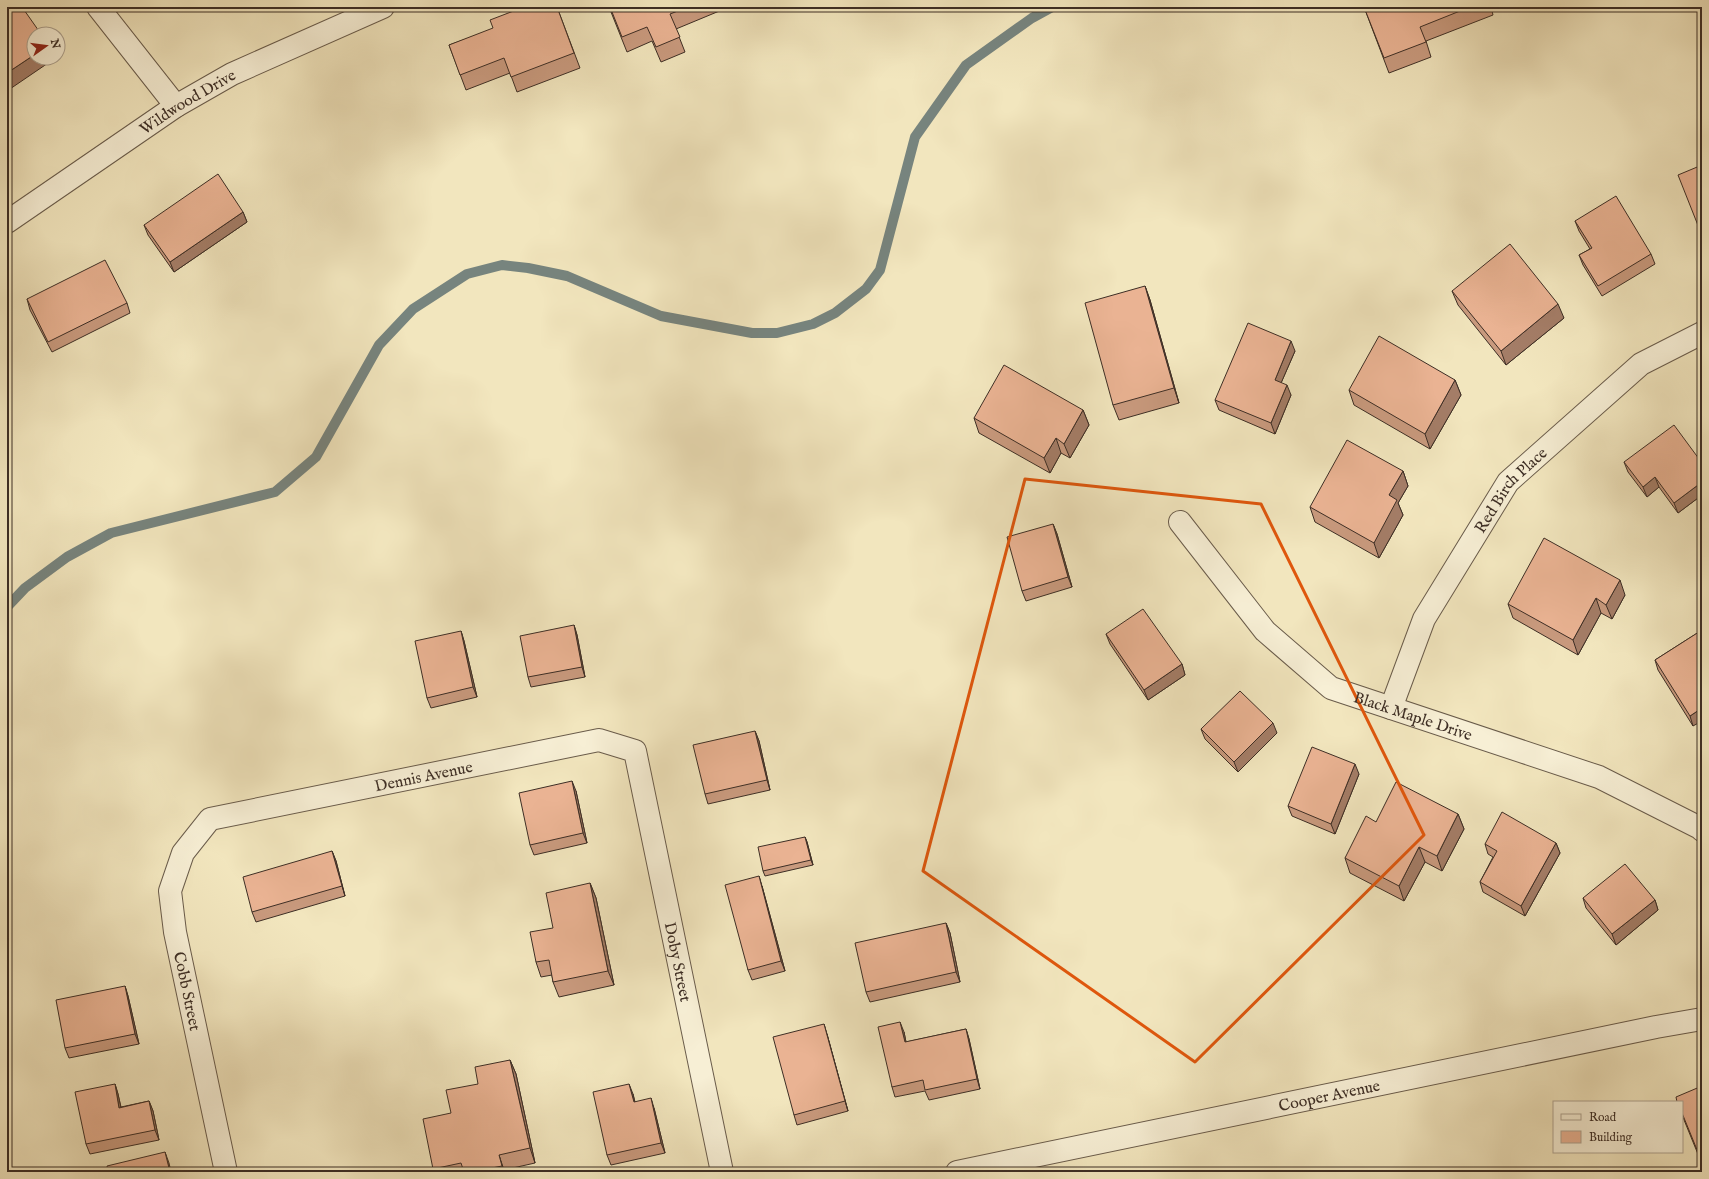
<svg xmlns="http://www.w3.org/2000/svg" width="1709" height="1179" viewBox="0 0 1709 1179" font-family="'IM FELL English',serif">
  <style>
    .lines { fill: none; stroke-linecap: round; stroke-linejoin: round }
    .stream { stroke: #77847e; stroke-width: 10 }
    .minor-casing { stroke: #6a5c4b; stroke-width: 24 }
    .minor { stroke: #f7efd5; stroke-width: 22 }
    .wall { fill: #c99a7e; stroke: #3d2e25 }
    .shaded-wall { fill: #a47d67; stroke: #3d2e25 }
    .building { fill: #eab393; stroke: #3d2e25 }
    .marked { fill: none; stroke: #df570d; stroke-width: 3; stroke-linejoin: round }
    .labels { text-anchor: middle; stroke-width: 3; stroke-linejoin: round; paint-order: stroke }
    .street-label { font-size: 16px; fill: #3d2e25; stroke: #f7efd5 }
  </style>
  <rect width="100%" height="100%" fill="#f2e6be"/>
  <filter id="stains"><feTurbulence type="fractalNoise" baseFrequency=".005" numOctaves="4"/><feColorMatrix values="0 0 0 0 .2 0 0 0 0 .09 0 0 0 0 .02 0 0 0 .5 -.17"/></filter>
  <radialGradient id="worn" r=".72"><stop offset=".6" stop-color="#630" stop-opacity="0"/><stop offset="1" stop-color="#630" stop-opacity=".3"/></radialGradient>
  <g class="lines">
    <path class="stream" d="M7 607 25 588 67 557 111 533 275 492 316 457 379 345 413 309 467 274 502 265 528 268 567 276 661 316 752 333H777L813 324 835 313 866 289 880 270 915 137 966 65 1032 18 1052 7"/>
    <g class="minor-casing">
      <g id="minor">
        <path d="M98 7 176 106"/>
        <path id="s1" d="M7 222 176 106 232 74 383 7"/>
        <path id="s2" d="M1180 522 1265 631 1331 688 1599 777 1700 828 1702 830"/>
        <path id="s3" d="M1391 708 1424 619 1508 482 1641 364 1702 333"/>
        <path id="s4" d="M226 1172 175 932 170 891 183 853 210 819 599 740 635 751 722 1172"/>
        <path id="s5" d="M957 1172 1656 1027 1702 1019"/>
      </g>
    </g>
    <use href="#minor" class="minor"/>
  </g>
  <path class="wall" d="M557 7 580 68 517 92 510 73 466 90 449 45Z
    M609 7H729L676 29 685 52 661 62 652 41 627 52Z
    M1364 7H1491L1493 15 1426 41 1431 57 1389 73Z
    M243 212 247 222 174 272 148 235 144 225Z
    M1575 221 1651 254 1655 264 1602 296 1583 265 1579 255 1590 249 1579 231Z
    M1145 286 1150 300 1179 403 1119 420 1113 405Z
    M1452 291 1564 318 1506 365 1458 305Z
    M27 299 127 303 130 313 52 352 30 310Z
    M1295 351 1281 383 1291 395 1275 434 1219 410 1215 400Z
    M1455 380 1461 395 1430 449 1354 405 1349 390Z
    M1083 410 1089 425 1070 458 1061 453 1050 473 979 433 974 418Z
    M1624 462 1702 463V495L1678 513 1659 487 1647 497 1628 472Z
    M1403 471 1408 486 1398 503 1403 515 1379 558 1315 522 1310 507Z
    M1053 524 1057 534 1072 587 1026 601 1022 591Z
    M1625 595 1612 619 1601 613 1578 655 1513 618 1508 604Z
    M574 625 577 635 585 677 531 687 528 677Z
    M1702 630 1693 726 1658 670 1655 660Z
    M461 631 464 641 477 697 431 708 427 698Z
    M1106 634 1182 664 1185 675 1148 700 1110 644Z
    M1201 729 1277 733 1238 772 1205 739Z
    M755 731 759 741 770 790 708 804 705 794Z
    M1359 774 1335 834 1292 816 1288 806Z
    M576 791 587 843 534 855 530 845Z
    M1458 814 1464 829 1442 871 1425 862 1404 901 1350 873 1345 858 1376 822Z
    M805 837 807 842 813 865 765 876 763 871Z
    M1556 843 1560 853 1525 916 1483 892 1480 882 1493 857 1488 854 1485 844Z
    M332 851 336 861 345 896 256 922 252 912Z
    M590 883 596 898 614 985 559 997 553 982 552 975 541 977 536 962Z
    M762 886 785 971 752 980 748 970Z
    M1583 898 1655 900 1658 910 1616 945 1586 908Z
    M946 923 950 933 960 982 870 1002 866 992Z
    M125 986 128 996 139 1044 69 1058 65 1048Z
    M966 1029 969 1039 980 1089 929 1100 925 1091 895 1097 892 1087 904 1032 906 1042Z
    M827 1034 848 1111 797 1125 794 1115Z
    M510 1060 516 1074 535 1163 504 1170 505 1172H434L433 1169 451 1113 478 1084Z
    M115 1084 118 1094 121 1107 149 1101 153 1111 159 1140 90 1154 86 1144Z
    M1702 1086V1164L1682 1115V1102Z
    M633 1094 635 1102 654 1108 665 1153 611 1165 607 1155Z"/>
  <path class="shaded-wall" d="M34 55V58H53L54 59 7 91V73Z
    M243 212 247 222 174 272 170 262Z
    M1145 286 1150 300 1179 403 1174 388Z
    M1558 304 1564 318 1506 365 1501 351Z
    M1291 341 1295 351 1278 390 1275 380Z
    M1455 380 1461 395 1430 449 1425 434Z
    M1287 385 1291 395 1275 434 1271 423Z
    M1083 410 1089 425 1070 458 1064 444Z
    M1056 438 1061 453 1050 473 1044 458Z
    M1403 471 1408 486 1398 503 1403 515 1379 558 1374 543 1389 495Z
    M1655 477 1659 487 1647 497 1643 487Z
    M1702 482V495L1678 513 1674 503Z
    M1053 524 1057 534 1072 587 1068 577Z
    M1620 580 1625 595 1612 619 1606 605Z
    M1596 598 1601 613 1578 655 1573 640Z
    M574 625 577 635 585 677 582 667Z
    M461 631 464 641 477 697 473 687Z
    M1182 664 1185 675 1148 700 1144 690Z
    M1702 696V705L1699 697Z
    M1702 708V721L1693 726 1690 716Z
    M1273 723 1277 733 1238 772 1234 762Z
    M755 731 759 741 770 790 767 780Z
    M1355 764 1359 774 1335 834 1331 824Z
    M572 781 576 791 587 843 583 833Z
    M1458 814 1464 829 1442 871 1437 856Z
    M805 837 807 842 813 865 811 860Z
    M1556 843 1560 853 1525 916 1521 906Z
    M1419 847 1425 862 1404 901 1399 886Z
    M332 851 336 861 345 896 342 886Z
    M759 876 762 886 785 971 781 961Z
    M590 883 596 898 614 985 608 971Z
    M1655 900 1658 910 1616 945 1612 934Z
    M946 923 950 933 960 982 956 972Z
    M125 986 128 996 139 1044 135 1034Z
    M900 1022 904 1032 908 1052 905 1042Z
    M824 1024 827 1034 848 1111 845 1101Z
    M966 1029 969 1039 980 1089 977 1079Z
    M510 1060 516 1074 535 1163 530 1148Z
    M115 1084 118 1094 123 1118 119 1108Z
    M629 1084 633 1094 637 1112 634 1102Z
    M651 1098 654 1108 665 1153 661 1143Z
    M149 1101 153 1111 159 1140 155 1130Z
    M165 1152 169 1163 171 1172H170Z
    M499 1155 504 1170 505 1172H504L502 1166Z"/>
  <path class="building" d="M7 7H22L41 34H34V55L7 73Z
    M524 7H557L574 53 511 77 504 58 460 75 449 45 493 28 490 20Z
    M610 7H688L670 14 680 37 656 47 647 27 622 37Z
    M1364 7H1470L1420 27 1426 42 1384 58Z
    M1702 165V232L1701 233 1678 175Z
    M218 174 243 212 170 262 144 225Z
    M1616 196 1651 254 1598 286 1579 255 1592 248 1575 221Z
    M1510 244 1558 304 1501 351 1452 291Z
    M105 260 127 303 48 342 27 299Z
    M1145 286 1174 388 1113 405 1085 303Z
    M1248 323 1291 341 1275 380 1287 385 1271 423 1215 400Z
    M1379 336 1455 380 1425 434 1349 390Z
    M1004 365 1083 410 1064 444 1056 438 1044 458 974 418Z
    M1674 425 1702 463V482L1674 503 1655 477 1643 487 1624 462Z
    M1347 440 1403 471 1389 495 1397 500 1374 543 1310 507Z
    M1053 524 1068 577 1022 591 1007 537Z
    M1544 538 1620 580 1606 605 1596 598 1573 640 1508 604Z
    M1143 609 1182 664 1144 690 1106 634Z
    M574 625 582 667 528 677 520 636Z
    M1702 630V696L1699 697 1702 702V708L1690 716 1655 660Z
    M461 631 473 687 427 698 415 641Z
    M1240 691 1273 723 1234 762 1201 729Z
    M755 731 767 780 705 794 693 745Z
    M1312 747 1355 764 1331 824 1288 806Z
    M572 781 583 833 530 845 519 793Z
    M1396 782 1458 814 1437 856 1419 847 1399 886 1345 858 1366 816 1376 822Z
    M1502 812 1556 843 1521 906 1480 882 1497 851 1485 844Z
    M805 837 811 860 763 871 758 847Z
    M332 851 342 886 252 912 243 877Z
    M1625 864 1655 900 1612 934 1583 898Z
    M759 876 781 961 748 970 725 885Z
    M590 883 608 971 553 982 549 960 536 962 530 932 553 928 546 893Z
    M946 923 956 972 866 992 855 943Z
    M125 986 135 1034 65 1048 56 1000Z
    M900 1022 905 1042 966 1029 977 1079 925 1090 923 1080 892 1087 878 1027Z
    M824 1024 845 1101 794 1115 773 1037Z
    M510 1060 530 1148 499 1155 502 1166 471 1172H464L461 1163 433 1169 423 1119 451 1113 446 1090 478 1084 475 1067Z
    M115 1084 119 1108 149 1101 155 1130 86 1144 75 1092Z
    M629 1084 634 1102 651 1098 661 1143 607 1155 593 1092Z
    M1702 1086V1162L1682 1113V1102H1677L1676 1097Z
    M165 1152 170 1172H108L107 1166Z"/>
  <path class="marked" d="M1025 479 1261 504 1424 835 1195 1062 923 871Z"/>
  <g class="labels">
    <g class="street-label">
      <text dy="6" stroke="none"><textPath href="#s1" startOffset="217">Wildwood Drive</textPath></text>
      <text dy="6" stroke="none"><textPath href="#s3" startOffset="251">Red Birch Place</textPath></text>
      <text dy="6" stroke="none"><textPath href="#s2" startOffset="312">Black Maple Drive</textPath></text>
      <text dy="6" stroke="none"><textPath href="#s4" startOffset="588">Dennis Avenue</textPath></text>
      <text dy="6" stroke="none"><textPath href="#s4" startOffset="1020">Doby Street</textPath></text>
      <text transform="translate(188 991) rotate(78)" y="6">Cobb Street</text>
      <text dy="6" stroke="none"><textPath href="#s5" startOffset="380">Cooper Avenue</textPath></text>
    </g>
  </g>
  <rect width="1709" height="1179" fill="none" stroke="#f2e6be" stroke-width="24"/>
  <rect x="8" y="8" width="1693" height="1163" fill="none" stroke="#3d2e25" stroke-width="2"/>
  <rect x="12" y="12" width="1685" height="1155" fill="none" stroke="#3d2e25"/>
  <rect x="1553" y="1101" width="130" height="52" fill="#f7efd5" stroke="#ada28f"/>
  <rect x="1561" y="1114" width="20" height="6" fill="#f7efd5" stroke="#ada28f"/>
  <text x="1589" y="1121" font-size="12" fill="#3d2e25">Road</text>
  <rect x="1561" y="1131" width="20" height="12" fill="#eab393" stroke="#ada28f"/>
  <text x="1589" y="1141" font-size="12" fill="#3d2e25">Building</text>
  <g transform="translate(46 46) rotate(76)"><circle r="19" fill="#f7efd5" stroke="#ada28f"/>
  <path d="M0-3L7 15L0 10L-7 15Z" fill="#8f2418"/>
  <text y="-6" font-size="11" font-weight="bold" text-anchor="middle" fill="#3d2e25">N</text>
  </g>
  <rect width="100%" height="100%" filter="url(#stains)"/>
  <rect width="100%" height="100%" fill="url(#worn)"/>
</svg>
